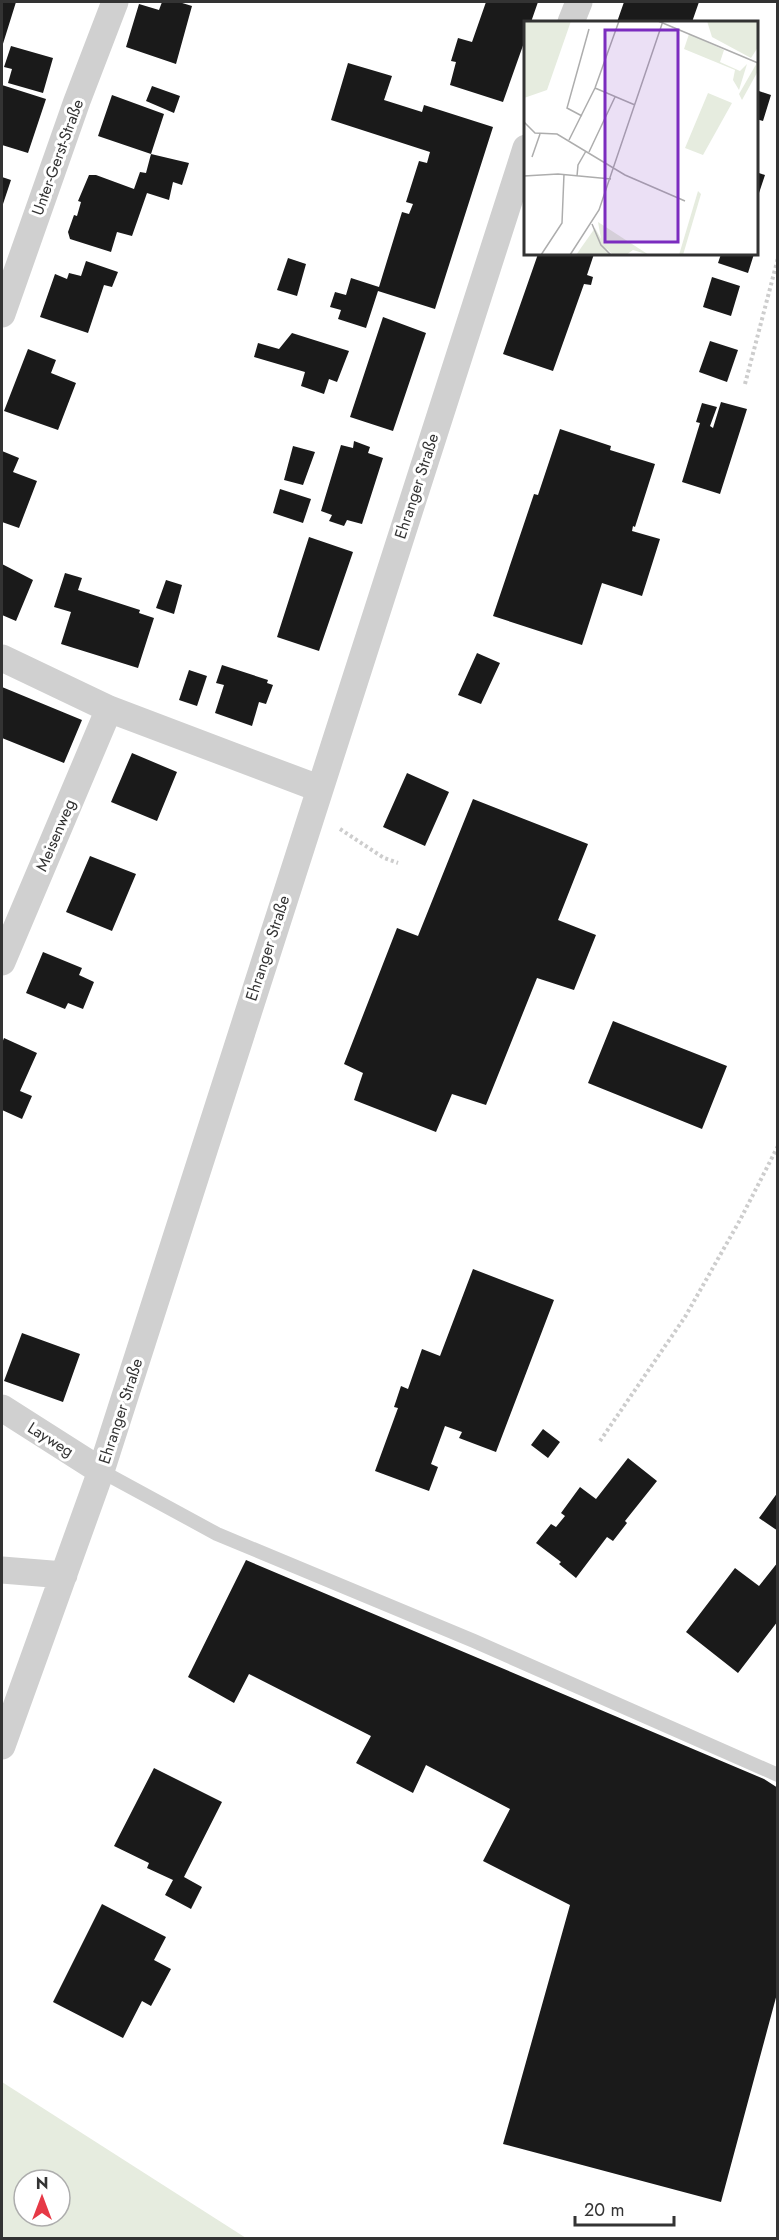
<svg xmlns="http://www.w3.org/2000/svg" width="779" height="2240" viewBox="0 0 779 2240" font-family="Jost,sans-serif">
  <style>
    .green { fill: #e6ecdf; fill-rule: evenodd }
    .building { fill: #1a1a1a }
    .lines { fill: none; stroke-linecap: round; stroke-linejoin: round }
    .path { stroke: #cdcdcd; stroke-width: 4; stroke-dasharray: 3 3; stroke-linecap: butt }
    .lane { stroke: #d0d0d0; stroke-width: 14 }
    .street { stroke: #d0d0d0; stroke-width: 27 }
    .labels { text-anchor: middle; stroke-width: 6; stroke-linejoin: round; paint-order: stroke }
    .street-label { font-size: 16px; fill: #333; stroke: #fff }
    .inset-road { fill: none; stroke: #adadad; stroke-width: 1.5 }
    .view { fill: #7b2cbf; fill-opacity: 0.15; stroke: #7b2cbf; stroke-width: 3 }
    .inset-edge { fill: none; stroke: #333; stroke-width: 3 }
  </style>
  <rect width="100%" height="100%" fill="#fff"/>
  <path class="green" d="M2 2082 246 2238H2ZM24 2180H60V2216H24Z"/>
  <path class="building" d="M2 2H16L2 47Z
    M162 2H179L192 6 176 64 126 47 139 4 159 10Z
    M486 2H538L531 22H526V37L503 102 450 85 456 62 451 61 458 38 472 42Z
    M624 2H699L692 22H617Z
    M11 46 53 58 43 93 8 83 12 69 4 67Z
    M348 63 392 76 384 100 422 112 424 105 493 127 435 309 378 291 366 328 338 319 341 310 330 307 335 292 346 295 351 278 379 287 402 212 409 214 413 204 406 202 419 161 427 163 430 152 331 120Z
    M2 85 46 99 28 153 2 145Z
    M152 86 180 96 174 113 146 101Z
    M756 90 771 95 763 121 756 119Z
    M112 95 164 114 151 154 98 136Z
    M151 154 189 163 182 185 173 182 169 200 147 193 132 236 117 232 111 252 70 239 68 232 74 215 77 216 81 202 78 201 89 175H96L134 189 140 172 146 173Z
    M756 172 765 175 758 196H756Z
    M2 177 11 180 2 207Z
    M538 254H594L587 275 593 277 591 285 584 284 553 371 503 354Z
    M721 254H754L748 273 718 263Z
    M288 258 306 264 297 296 277 290Z
    M86 261 118 272 112 287 104 285 88 333 40 317 55 274 67 279 69 273 81 276Z
    M712 277 740 286 731 316 703 307Z
    M383 317 426 333 393 431 350 417Z
    M292 333 349 351 337 382 329 379 324 394 301 386 305 372 254 357 258 343 279 349Z
    M710 341 738 350 727 382 699 372Z
    M28 349 56 360 51 373 76 383 58 430 4 411Z
    M721 402 747 409 720 494 682 482 700 423 696 422 702 403 717 407 710 426 713 428Z
    M560 429 611 446 610 450 655 464 635 527 633 526 632 531 660 539 642 596 602 583 582 645 493 616 534 494 538 495Z
    M354 441 370 447 368 453 383 458 362 524 347 520 344 526 329 521 332 515 321 511 341 445 353 448Z
    M293 446 315 452 303 485 284 480Z
    M2 451 19 458 13 472 37 481 19 528 2 522Z
    M280 489 311 499 303 523 273 513Z
    M309 537 353 552 319 651 277 637Z
    M2 564 33 580 16 621 2 615Z
    M65 573 82 578 78 590 140 610 139 613 154 618 138 668 61 644 71 612 54 607Z
    M166 580 182 585 174 614 156 608Z
    M477 653 500 663 481 704 458 695Z
    M222 665 268 680 267 683 273 685 266 704 259 702 252 726 215 713 224 685 216 683Z
    M189 670 207 676 197 706 179 700Z
    M2 687 82 720 64 763 2 738Z
    M132 753 177 772 157 821 111 802Z
    M407 773 449 792 425 846 383 827Z
    M473 799 588 844 558 920 596 935 574 990 537 978 486 1105 452 1094 436 1132 354 1100 363 1073 344 1064 397 928 418 936Z
    M90 856 136 874 112 931 66 912Z
    M43 952 82 968 79 975 94 982 83 1009 68 1003 65 1009 26 993Z
    M613 1021 727 1066 702 1129 588 1083Z
    M4 1038 37 1053 20 1091 32 1096 22 1119 2 1110V1043Z
    M473 1269 554 1300 496 1452 459 1438 462 1432 445 1426 431 1464 438 1467 429 1491 375 1471 398 1408 394 1407 401 1386 408 1389 422 1349 440 1356Z
    M22 1333 80 1354 63 1402 4 1381Z
    M543 1429 560 1442 548 1458 531 1445Z
    M628 1458 657 1481 625 1521 627 1523 613 1541 607 1537 576 1578 559 1564 561 1562 536 1543 551 1524 556 1527 565 1516 561 1513 580 1487 596 1499Z
    M778 1492V1531L759 1518Z
    M246 1560 764 1779 778 1788V1990L721 2202 503 2144 570 1905 483 1861 510 1809 426 1765 413 1793 356 1763 371 1736 249 1674 234 1703 188 1677Z
    M778 1562V1621L738 1673 686 1632 735 1568 759 1586Z
    M154 1768 222 1802 184 1877 202 1887 191 1909 165 1895 173 1880 147 1868 149 1863 114 1846Z
    M102 1904 166 1937 154 1960 171 1969 151 2006 142 2001 123 2038 53 2002Z"/>
  <g class="lines">
    <path class="path" d="M745 384 778 258
      M340 829 384 858 398 863
      M600 1441 685 1317 740 1220 778 1146"/>
    <path class="lane" d="M101 1471 217 1534 474 1641 778 1775"/>
    <path class="street" d="M571 22 579 2
      M2 314 77 101 115 2
      M2 658 109 709 318 788
      M2 962 109 709
      M2 1408 101 1471
      M2 1570 64 1575
      M2 1746 101 1471 526 148"/>
  </g>
  <g class="labels">
    <g class="street-label">
      <text transform="translate(57 157) rotate(-70)" y="6">Unter-Gerst-Straße</text>
      <text transform="translate(416 486) rotate(-72)" y="6">Ehranger Straße</text>
      <text transform="translate(55 835) rotate(-67)" y="6">Meisenweg</text>
      <text transform="translate(267 948) rotate(-72)" y="6">Ehranger Straße</text>
      <text transform="translate(120 1411) rotate(-72)" y="6">Ehranger Straße</text>
      <text transform="translate(51 1439) rotate(32)" y="6">Layweg</text>
    </g>
  </g>
  <g transform="translate(524 21)">
    <rect width="234" height="234" fill="#fff"/>
    <path d="M0 0H47L23 69 0 77ZM183 0H234V26L227 37 188 16ZM165 13 200 29 196 41 216 50 223 43 215 69 209 59 211 49 160 28ZM234 40V50L218 79 215 73ZM184 72 208 82 179 134 161 127ZM174 170 177 173 159 234H155ZM74 201 125 234 109 229 102 234H89L78 223ZM71 207 86 234H52Z" fill="#e6ecdf"/>
    <path class="inset-road" d="M134 0 234 42M71 67 111 84M58 95 43 87 65 8M0 101 11 112 33 113 101 154 161 180M45 119 71 67 95 0M65 131 91 76M8 136 16 113M0 155 34 153 87 158M53 155 54 144 62 130M68 203 77 224 87 234M17 234 38 202 40 153M46 234 75 189 139 0"/>
    <path class="view" d="M81 9H154V221H81Z"/>
    <rect width="234" height="234" class="inset-edge"/>
  </g>
  <rect width="779" height="2240" fill="none" stroke="#333333" stroke-width="6"/>
  <g transform="translate(42 2198)"><circle r="28" fill="#ffffff" stroke="#adadad" stroke-width="1.5"/>
  <path d="M0-4.5L10 22L0 15L-10 22Z" fill="#e63946"/>
  <text y="-9" font-size="16" font-weight="bold" text-anchor="middle" fill="#333333">N</text>
  </g>
  <path d="M575 2216v9h99v-9" fill="none" stroke="#333333" stroke-width="3"/>
  <text x="584" y="2216" font-size="18" fill="#333333" stroke="#ffffff" stroke-width="4.5" paint-order="stroke">20 m</text>
</svg>
